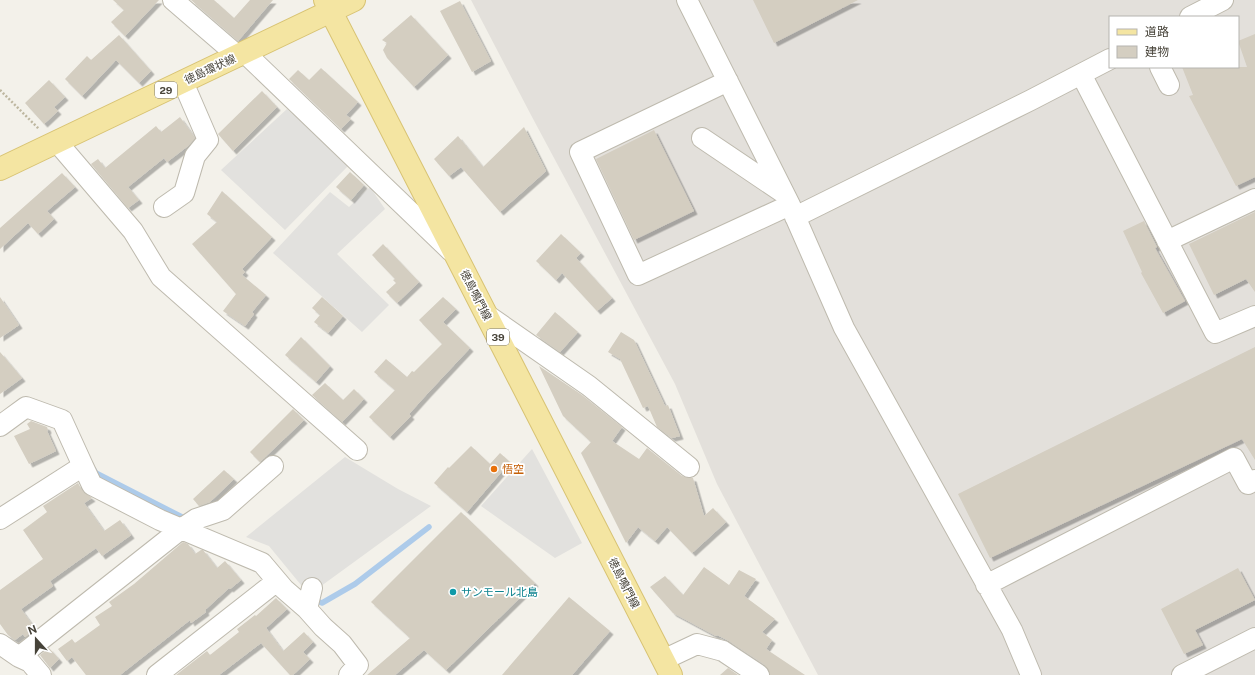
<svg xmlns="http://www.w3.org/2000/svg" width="1255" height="675" viewBox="0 0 1255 675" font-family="'Public Sans','Noto Sans JP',sans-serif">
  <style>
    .industrial { fill: #e3e0db; fill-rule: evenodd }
    .parking { fill: #e2e1de }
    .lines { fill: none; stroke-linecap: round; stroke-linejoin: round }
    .stream { stroke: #adcbea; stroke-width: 5.5 }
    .building { fill: #d4cec1; filter: url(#shadow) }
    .minor-casing { stroke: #bebaae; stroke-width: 22 }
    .major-casing { stroke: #d8c373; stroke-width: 24 }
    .path { stroke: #beb7a0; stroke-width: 2.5; stroke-dasharray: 2 2; stroke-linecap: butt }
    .minor { stroke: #fff; stroke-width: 20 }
    .major { stroke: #f4e5a2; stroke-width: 22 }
    .food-dot { fill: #e8710a; stroke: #fff; stroke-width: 1.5 }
    .culture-dot { fill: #0f9aa8; stroke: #fff; stroke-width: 1.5 }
    .labels { text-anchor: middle; stroke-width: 3.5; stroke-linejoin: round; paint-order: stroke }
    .shield { fill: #fff; stroke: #7e7b74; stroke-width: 1 }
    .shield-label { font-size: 10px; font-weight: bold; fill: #474339 }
    .street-label { font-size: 11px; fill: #474339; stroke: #fff }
    .food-label { font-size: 11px; fill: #c56008; stroke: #fff; text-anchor: start }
    .culture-label { font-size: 11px; fill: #0d838f; stroke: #fff; text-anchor: start }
  </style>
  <defs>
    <filter id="shadow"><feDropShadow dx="3.5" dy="3.5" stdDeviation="0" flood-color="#0004"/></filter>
  </defs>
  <rect width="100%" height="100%" fill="#f3f1ea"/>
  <path class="industrial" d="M471 0H1255V675H818L717 484 675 384 531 115ZM1110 17H1238V67H1110Z"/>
  <path class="parking" d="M287 109 349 165 285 230 221 170Z
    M370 187 385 209 337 254 389 305 362 332 273 253 330 192 349 207Z
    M532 449 582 543 555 558 481 506Z
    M345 457 398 489 431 506 317 589 301 585 269 546 246 537Z"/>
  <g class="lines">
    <path class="stream" d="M94 470 96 473 188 520
      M312 599 322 603 355 584 429 527"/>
  </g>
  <path class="building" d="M113 0H159L125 36 111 22 124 10Z
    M191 0H214L234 18 250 0H273L238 41Z
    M753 0H858L774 43Z
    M460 1 491 61 472 72 440 11Z
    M411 15 448 55 414 87 387 58 383 50 387 43 382 40Z
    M1255 34V177L1236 186 1189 96 1193 95 1182 67H1247L1238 41Z
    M119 35 151 71 139 83 116 60 82 96 65 79 87 56 91 60Z
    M321 68 358 102 346 115 351 119 341 129 289 79 298 70 309 80Z
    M49 80 65 97 54 107 58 111 44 124 25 103Z
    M262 91 277 107 233 151 218 134Z
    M180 117 195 138 188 146 167 162 164 158 128 187 139 200 128 208 91 164 98 159 105 168 156 126 161 132Z
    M524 127 546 171 500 212 461 167 449 176 434 159 458 136 483 167Z
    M654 130 694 211 634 240 596 159Z
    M350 172 364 185 351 200 336 187Z
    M62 173 75 187 47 211 54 219 38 234 28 223 0 249V228Z
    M222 191 272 237 242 269 245 272 242 275 266 295 252 312 254 314 245 326 223 311 236 294 192 244 217 222 207 214Z
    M1255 212V292L1246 279 1214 295 1189 244Z
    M1144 221 1157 247 1155 248 1185 301 1163 313 1141 273 1142 272 1123 231Z
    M561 234 581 253 576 258 612 298 597 311 562 273 556 280 536 261Z
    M383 244 419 282 397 303 386 292 396 283 393 280 395 279 372 255Z
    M0 297 19 325 0 338Z
    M322 297 343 316 328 333 314 322 320 315 312 308Z
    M443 297 456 309 443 322 470 348 427 394 409 414 411 416 390 437 369 417 395 390 374 372 386 359 407 377 412 371 414 372 442 344 419 320Z
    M555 312 578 332 560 352 536 335Z
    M621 332 634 340 665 406 668 405 680 436 672 438 657 427 648 406 643 408 620 359 608 352Z
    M301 337 330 366 316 382 285 355Z
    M1255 347V460L1242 439 990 558 958 494Z
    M0 352 22 378 0 394Z
    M539 366 582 395 622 427 612 441 639 459 647 448 682 476 693 478 704 516 713 508 726 522 692 553 667 527 655 541 638 527 626 543 581 453 591 442 563 416Z
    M325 383 343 400 354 389 364 399 342 422 312 395Z
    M293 409 304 420 260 462 250 452Z
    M31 421 47 427 48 430 47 431 56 451 29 464 14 436 30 429 27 424Z
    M471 446 490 464 500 453 510 462 467 512 434 483 448 467 449 468Z
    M224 470 234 479 210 502 199 506 193 499Z
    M78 483 82 490 92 498 84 503 104 531 120 520 131 535 102 556 96 548 50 581 53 586 21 609 34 627 31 628 33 631 25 637 23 634 15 640 8 635 0 624V590L43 559 23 530 47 512 43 506Z
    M461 512 535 583 446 670 424 650 395 675H367L410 638 371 602Z
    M183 542 188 544 195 554 201 550H203L217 568 225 561 241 580 230 589 229 588 205 610 206 612 191 623 190 620 120 675H86L72 657 67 661 58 649 72 639 75 643 100 625 95 617 112 606 109 602 134 584Z
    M704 567 729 585 739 570 756 579 744 596 775 619 762 632 772 640 766 649 805 675H770L765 665 729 641 717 635 716 636 673 613 650 587 665 576 683 595Z
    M1238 568 1255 600 1195 630 1203 645 1184 654 1161 609Z
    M569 597 610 631 572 675H502Z
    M276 598 287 609 266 628 283 651 304 632 313 642 303 652 310 659 293 675H290L261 643 219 675H176L207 651 210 655 239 632 237 629 255 615 256 616Z
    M49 648 59 659 50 668 40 655Z
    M728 668 738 675H720Z"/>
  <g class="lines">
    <g class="minor-casing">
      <path id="minor" d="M173 0 238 56
        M687 0 790 205 844 328 1012 630 1031 675
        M1190 17 1223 0
        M245 53 451 251
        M1160 67 1169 85
        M1081 74 1215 333 1255 316
        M728 81 580 152 638 275 790 205
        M702 138 782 192
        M57 142 133 231 161 277 357 450
        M164 207 184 193 195 156 208 140 183 82
        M795 217 1031 100 1110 59
        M1167 241 1255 199
        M487 315 589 386 689 467
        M0 426 26 407 62 420 83 466
        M0 519 83 466 92 485 160 520 262 563 284 589 307 609 323 627 342 644 358 665 349 675
        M986 585 1234 458 1248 484 1255 480
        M307 609 312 588
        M0 644 19 657
        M663 660 697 644 723 651 759 675
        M41 675 30 662 19 657 181 529 196 519 223 510 273 466
        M157 675 277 581
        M1182 675 1255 638"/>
    </g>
    <g class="major-casing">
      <path id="major" d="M325 0 671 675
        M0 169 354 0"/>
    </g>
    <path class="path" d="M0 90 39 129"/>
    <use href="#minor" class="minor"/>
    <use href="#major" class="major"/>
  </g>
  <circle class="food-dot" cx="494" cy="469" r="4"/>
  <circle class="culture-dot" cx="453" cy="592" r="4"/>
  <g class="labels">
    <g class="shield">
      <rect x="155" y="82" width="22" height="16" rx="3"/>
      <rect x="487" y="329" width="22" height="16" rx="3"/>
    </g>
    <g class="shield-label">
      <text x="166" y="94">29</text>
      <text x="498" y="341">39</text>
    </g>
    <g class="street-label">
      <text transform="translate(210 69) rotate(-25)" y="4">徳島環状線</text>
      <text transform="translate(476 295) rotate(63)" y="4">徳島鳴門線</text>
      <text transform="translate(624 583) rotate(63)" y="4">徳島鳴門線</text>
    </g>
    <g class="food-label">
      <text x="502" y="473">悟空</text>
    </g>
    <g class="culture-label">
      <text x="461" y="596">サンモール北島</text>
    </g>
  </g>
  <rect x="1109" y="16" width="130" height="52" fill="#ffffff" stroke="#b5b4b0"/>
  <rect x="1117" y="29" width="20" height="6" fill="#f4e5a2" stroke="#b5b4b0"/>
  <text x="1145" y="36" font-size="12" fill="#474339">道路</text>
  <rect x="1117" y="46" width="20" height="12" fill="#d4cec1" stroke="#b5b4b0"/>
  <text x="1145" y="56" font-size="12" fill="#474339">建物</text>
  <g transform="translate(36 639) rotate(339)" stroke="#ffffff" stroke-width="3" paint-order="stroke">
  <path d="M0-3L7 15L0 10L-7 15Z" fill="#474339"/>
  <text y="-6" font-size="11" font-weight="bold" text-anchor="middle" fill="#474339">N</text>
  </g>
</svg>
